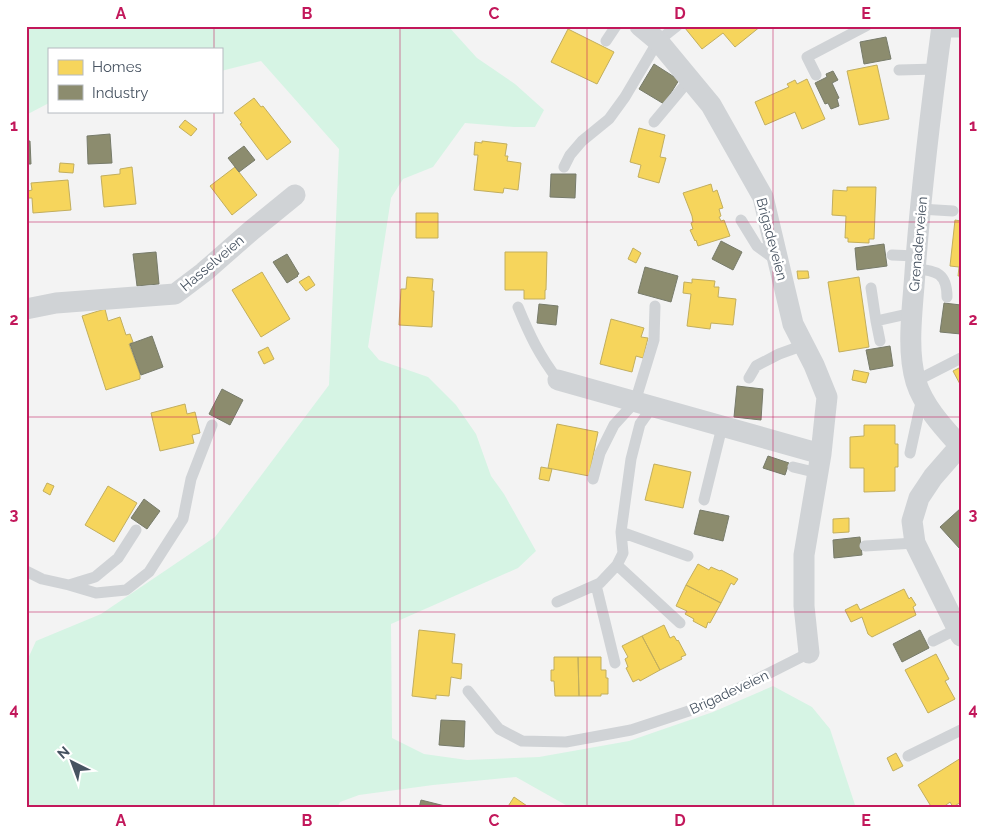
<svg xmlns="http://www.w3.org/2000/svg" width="987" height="834" viewBox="0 0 987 834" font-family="Raleway,sans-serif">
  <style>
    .green { fill: #d6f4e4 }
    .homes { fill: #f6d55c; stroke: #c2ae5e }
    .industry { fill: #8c8c6e; stroke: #777b6a }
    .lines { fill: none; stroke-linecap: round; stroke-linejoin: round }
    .lane { stroke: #d0d3d6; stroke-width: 11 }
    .street { stroke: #d0d3d6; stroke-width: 21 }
    .grid { fill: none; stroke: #c2185b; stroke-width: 1; stroke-opacity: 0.55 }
    .labels { text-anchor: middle; stroke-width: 5; stroke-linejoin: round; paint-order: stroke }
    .street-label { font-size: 14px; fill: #475361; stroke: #fff }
    .neatline { fill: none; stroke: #c2185b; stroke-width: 2 }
    .grid-label { font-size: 16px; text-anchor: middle; font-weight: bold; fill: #c2185b }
  </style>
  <rect width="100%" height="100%" fill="#f3f3f3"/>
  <path class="green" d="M26 26H448L477 58 515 84 544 110 535 127H514L465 123 433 167 403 179 391 198 368 347 379 360 428 377 456 405 476 434 491 476 504 494 536 551 518 568 391 624 392 738 424 754 467 760 539 757 629 741 713 712 773 686 812 707 830 729 856 808H571L516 777 433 785 359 795 340 802 337 808H26V663L36 641 101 614 215 537 329 385 339 149 261 61 221 71V49H49V103L26 115Z"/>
  <path class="homes" d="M687 26H761L735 47 723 33 702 49 685 28Z
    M568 29 614 52 597 84 551 62Z
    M877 65 889 119 859 125 847 71Z
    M807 79 825 119 802 129 795 112 765 125 755 102 789 87 787 84 795 80 797 84Z
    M254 98 261 107 263 106 291 142 267 160 240 124 242 123 234 113Z
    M185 120 197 129 191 136 179 127Z
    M639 128 665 135 660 157 666 158 659 183 638 177 641 165 630 162Z
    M482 141 507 144 505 156H508L507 161 521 163 518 190 504 188 503 193 474 190 478 155H474L475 142 482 143Z
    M60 163 74 164 73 173 59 172Z
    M132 167 136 204 104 207 101 176 120 174V169Z
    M235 167 257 195 232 215 210 186Z
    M68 180 71 210 33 213 32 198H28V191L32 190 31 183Z
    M711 184 713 192 717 190 723 208 719 209 721 216 719 217 721 221 724 220 730 236 698 246 696 240 695 241 690 230 693 229 691 223 693 222 692 216 683 193Z
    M847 187H876L874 239H869V243L848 242V238H845L846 216 832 215 833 190 847 191Z
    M416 213H438V238H416Z
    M955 220 961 221V276H958L959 267 950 266Z
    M633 248 641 253 636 263 628 259Z
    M505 252H547L546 290H545V299H524V290H505Z
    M797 271H808L809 278 798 279Z
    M262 272 290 319 261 337 232 290Z
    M309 276 315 285 306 291 299 282Z
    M407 277 433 279 432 291H434L432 327 399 325 401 289H406Z
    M859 277 869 347 839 352 828 282Z
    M692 279 715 281 714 287H719L718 297 736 299 733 325 711 323 710 329 687 326 691 294 683 293 684 282 692 283Z
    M105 309 108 321 120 317 126 335 130 334 133 342 129 344 140 374V379L106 390 82 316Z
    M611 319 644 328 641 337 648 338 643 358 636 356 632 372 600 364Z
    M268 347 274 359 264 364 258 352Z
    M961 367V386L953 371Z
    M854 370 869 373 866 383 852 380Z
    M185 404 187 414 195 412 200 433 192 435 194 443 160 451 151 413Z
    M557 424 598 432 589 476 548 468Z
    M864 425H895V444H898V467H895V491L864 492V468H850V437L864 436Z
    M654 464 691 472 683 508 645 500Z
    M541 467 552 469 549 481 539 479Z
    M47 483 54 486 50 495 43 491Z
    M108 486 137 503 114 542 85 525Z
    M849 518V532L833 533V519Z
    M698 564 709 570 711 567 720 571 721 570 738 579 734 585 731 583 721 603 686 585Z
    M686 585 721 603 710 623 708 622 706 628 693 621 694 619 685 614 687 611 676 606Z
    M904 589 909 599 911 597 916 605 913 607 916 615 872 637 868 634 862 617 851 622 845 610 857 604 860 610Z
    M664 625 670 638 674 636 677 641 678 640 686 655 681 657 682 659 660 670 642 636Z
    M419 630 455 634 452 663 462 664 461 679 451 677 449 696 436 695V699L412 696Z
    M642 636 660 670 640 681 639 679 633 682 626 668 628 667 625 659 628 657 622 646Z
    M936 654 949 679 945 681 955 699 928 713 905 670Z
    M554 657H578L579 696H555L554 681H551V670H554Z
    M578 657H601V670H606V678H608V694H601V696H579Z
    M896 753 903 766 893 771 887 758Z
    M961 758V802L953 807 950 802 942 808H932L918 785Z
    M514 797 530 808H507Z"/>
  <path class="industry" d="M886 37 891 59 864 64 860 42Z
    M654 64 679 80 664 104 639 89Z
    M833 71 838 80 832 83 839 98 837 99 839 106 831 109 828 103 825 104 815 83 827 77 826 74Z
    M110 134 112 163 88 164 87 136Z
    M26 141H30L31 164H26Z
    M244 146 255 160 239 172 228 158Z
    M551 174H576L575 198 550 197Z
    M721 241 742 252 733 270 712 259Z
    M884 244 887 266 857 270 855 248Z
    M156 252 159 284 137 286 133 254Z
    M287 254 299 274 297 275 298 276 287 283 273 262Z
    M645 267 678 276 671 302 638 293Z
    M944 303 961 305V334L940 332Z
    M539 304 558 306 556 325 537 323Z
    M152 336 163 367 141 375 130 344Z
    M890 346 893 366 870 370 866 350Z
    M737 386 763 389 761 420 734 417Z
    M222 389 243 400 230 425 209 414Z
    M768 456 789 463 785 475 763 468Z
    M144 499 160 511 147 529 131 518Z
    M961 508V548L960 549 940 527Z
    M700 510 729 516 723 541 694 534Z
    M860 537 862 555 834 558 833 540Z
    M920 630 929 648 902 662 893 644Z
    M441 720 465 721 464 747 439 745Z
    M421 800 449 807V808H419Z"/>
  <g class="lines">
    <path class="lane" d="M941 32H961
      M606 41 616 26
      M899 70 936 69
      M816 75 807 57 866 26
      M654 122 690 79
      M564 167 570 155 582 141 609 119 625 97 658 41 677 26
      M920 209 953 211
      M741 220 757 246 776 260
      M892 255 916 256
      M915 269C937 270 947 274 947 297
      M871 288 876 321
      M518 307C530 336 539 355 558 380
      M880 341 876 321 912 313
      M749 378 756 366 779 354 804 345
      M916 381 961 358
      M910 453 922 398
      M793 467 818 473
      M593 479 600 453 614 425 635 402 654 340 655 306
      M704 500 722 427
      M621 532 688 556
      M865 546 915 543
      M617 565 680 623
      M26 571 42 579 69 585 95 577 118 558 136 530
      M69 585 96 593 126 590 149 572 183 519 191 479 212 425
      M596 585 615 663
      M557 602 600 583 617 565 623 553 621 532 631 459 640 424 652 407
      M933 641 957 629
      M468 691 499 729 522 741 566 742 631 730 704 706 809 653
      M908 756 961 730"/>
    <path class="street" d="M640 26 658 41 711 105 763 197 793 324 814 365 827 397 821 454 804 555V606L809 653
      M942 26C931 108 921 190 915 272 913 306 906 349 916 382 924 407 944 428 961 447
      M26 309 56 303 175 294 204 272 252 230 295 195
      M558 380 821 454
      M960 446 933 477 919 498 912 521 915 543 961 636"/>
  </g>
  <path class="grid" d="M214 26V49M400 26V808M587 26V808M773 26V808M214 111V808M26 222H961M26 417H961M26 612H961"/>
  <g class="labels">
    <g class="street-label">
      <text transform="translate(772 239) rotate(75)" y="5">Brigadeveien</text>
      <text transform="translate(918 244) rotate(-85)" y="5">Grenaderveien</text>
      <text transform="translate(212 263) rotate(-40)" y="5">Hasselveien</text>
      <text transform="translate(729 692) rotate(-25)" y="5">Brigadeveien</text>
    </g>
  </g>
  <rect width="987" height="834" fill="none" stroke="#ffffff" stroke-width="55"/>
  <rect x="48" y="48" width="175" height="65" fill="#ffffff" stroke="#b5bac0"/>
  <rect x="58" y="60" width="25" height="15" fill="#f6d55c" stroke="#b5bac0"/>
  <text x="92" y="72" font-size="15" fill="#475361">Homes</text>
  <rect x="58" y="85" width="25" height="15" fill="#8c8c6e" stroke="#b5bac0"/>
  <text x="92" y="98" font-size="15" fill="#475361">Industry</text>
  <g transform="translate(72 762) rotate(318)" stroke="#ffffff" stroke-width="4" paint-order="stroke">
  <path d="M0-4L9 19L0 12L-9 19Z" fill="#475361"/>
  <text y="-8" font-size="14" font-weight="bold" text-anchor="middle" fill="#475361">N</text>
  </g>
  <rect x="28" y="28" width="932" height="778" class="neatline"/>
  <g class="grid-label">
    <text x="121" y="19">A</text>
    <text x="307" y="19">B</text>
    <text x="494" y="19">C</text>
    <text x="680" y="19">D</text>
    <text x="866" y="19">E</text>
    <text x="14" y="131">1</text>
    <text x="973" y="131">1</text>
    <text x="14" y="325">2</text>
    <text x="973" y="325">2</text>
    <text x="14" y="520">3</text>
    <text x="973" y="520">3</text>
    <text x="14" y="715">4</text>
    <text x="973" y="715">4</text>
    <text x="121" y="826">A</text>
    <text x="307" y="826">B</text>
    <text x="494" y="826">C</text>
    <text x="680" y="826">D</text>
    <text x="866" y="826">E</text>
  </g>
</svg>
